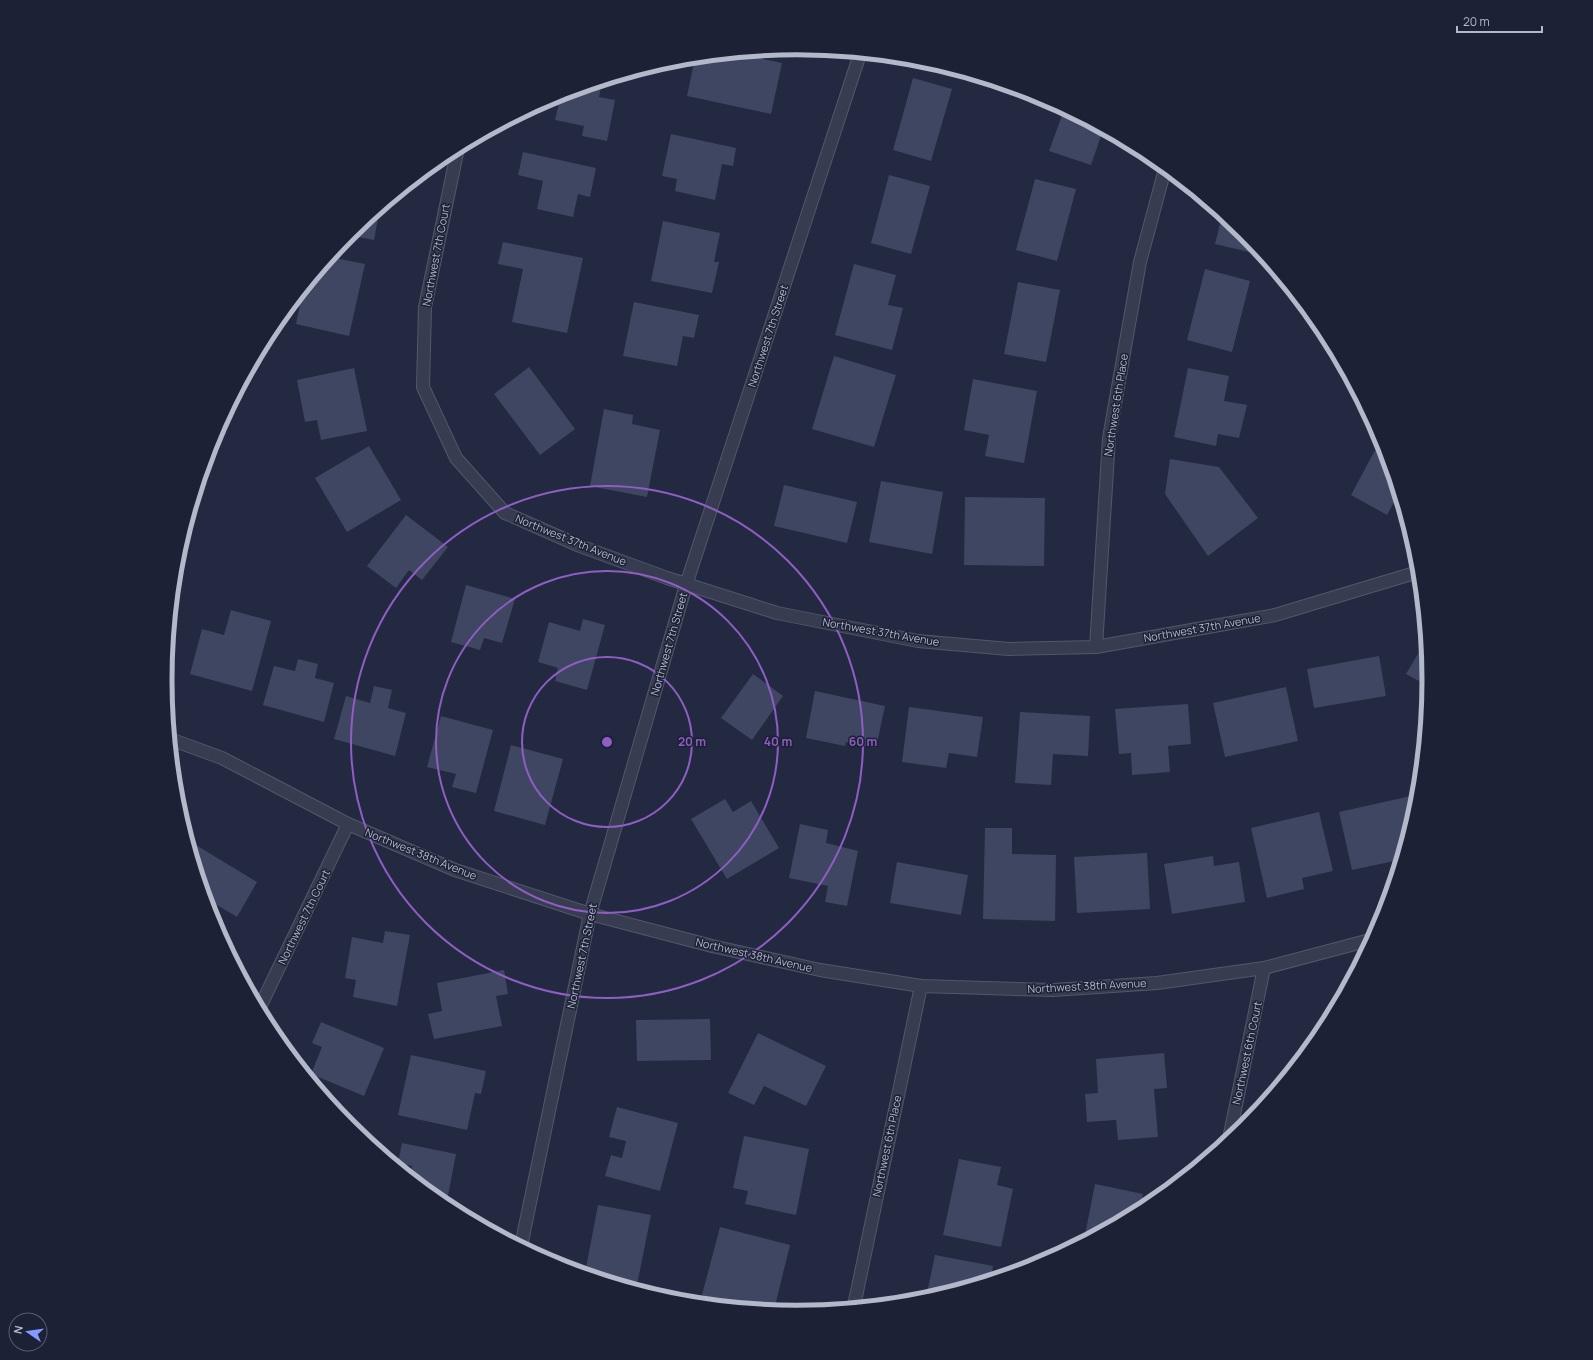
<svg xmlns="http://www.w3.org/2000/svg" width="1593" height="1360" viewBox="0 0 1593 1360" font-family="Manrope,sans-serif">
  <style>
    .building { fill: #3e4661 }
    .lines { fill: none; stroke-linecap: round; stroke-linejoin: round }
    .minor-casing { stroke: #52576b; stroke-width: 14 }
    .minor { stroke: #373c51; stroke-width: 12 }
    .ring { fill: none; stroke: #8f5dc3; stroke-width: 2 }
    .labels { text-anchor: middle; stroke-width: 3; stroke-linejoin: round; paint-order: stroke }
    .street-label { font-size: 11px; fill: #b3b8cb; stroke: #1c2136 }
    .rim { fill: none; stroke: #b3b8cb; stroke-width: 5 }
    .centre { fill: #8f5dc3; stroke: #1c2136; stroke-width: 2 }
    .ring-label { font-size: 12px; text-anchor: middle; font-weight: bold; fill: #8f5dc3; stroke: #1c2136; stroke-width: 3; stroke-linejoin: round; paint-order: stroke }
  </style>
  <rect width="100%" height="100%" fill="#232941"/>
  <path class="building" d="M740 54 782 63 771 114 687 96 695 58Z
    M913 78 952 89 931 161 893 150Z
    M602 82 599 97 615 100 607 141 582 136 584 126 555 120 561 94Z
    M1064 110 1103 130 1091 165 1049 151Z
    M671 134 736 148 733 166 722 164 715 200 675 191 677 179 662 176Z
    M523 152 596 168 590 197 578 194 573 217 537 209 543 181 518 175Z
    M889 175 930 186 911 254 871 243Z
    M1035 179 1076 189 1057 261 1016 250Z
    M380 208 374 240 348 235 350 233Z
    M1222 216 1244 233 1262 255 1215 244Z
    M663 221 720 233 714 262H719L712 293 651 281Z
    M503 242 583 258 567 333 512 322 523 269 498 264Z
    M330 257 365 264 349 336 296 324 303 290Z
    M854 264 896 275 888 305 903 308 892 350 835 335Z
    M1205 269 1250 281 1232 352 1187 340Z
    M1018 282 1060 290 1046 362 1004 354Z
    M634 302 699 315 694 338 683 336 677 366 623 356Z
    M834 356 896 375 874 447 812 429Z
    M529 367 575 429 540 455 494 394Z
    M354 368 367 431 321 440 317 420 305 422 297 380Z
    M1188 368 1229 376 1224 401 1247 405 1239 438 1218 434 1216 446 1174 437Z
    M973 379 1037 391 1024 463 985 456 989 435 964 430Z
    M604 409 633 415 632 424 660 430 647 497 590 486Z
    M1381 439 1398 495 1387 515 1351 495Z
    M369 446 401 500 347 532 315 478Z
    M1170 459 1219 467 1258 518 1208 556 1165 494Z
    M881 481 943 492 932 554 869 542Z
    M784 485 857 502 847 543 774 526Z
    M965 497 1045 498 1044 566 964 565Z
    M406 515 448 547 422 580 409 570 396 588 367 566Z
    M466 585 515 599 502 643 484 638 480 650 451 642Z
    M231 610 271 621 252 691 190 674 202 629 224 635Z
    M583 619 605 625 587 690 555 681 558 668 538 662 549 622 580 631Z
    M1425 642 1428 680V686L1406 674Z
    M1379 656 1386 696 1314 708 1307 669Z
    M298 659 318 664 315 678 334 683 324 722 263 705 274 666 295 671Z
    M753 674 783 696 752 740 721 718Z
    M374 686 392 690 388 708 406 713 395 756 334 739 346 696 370 703Z
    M1286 687 1298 741 1225 757 1213 703Z
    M815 691 885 706 876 748 846 742 845 746 806 738Z
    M1188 704 1191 744 1168 746 1170 772 1132 775 1131 753 1119 754 1115 709Z
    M909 707 983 717 977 757 949 753 946 768 902 762Z
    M1020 712 1090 716 1088 756 1053 754 1051 785 1015 783Z
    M441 716 493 730 476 793 452 787 456 774 427 767Z
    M511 745 563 759 545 825 494 811Z
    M1411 796 1414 810 1399 860 1352 870 1339 812Z
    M725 799 733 812 751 801 779 848 727 879 691 819Z
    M1319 812 1333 871 1302 878 1304 889 1267 898 1251 828Z
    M800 824 828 830 826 843 858 851 847 906 825 902 828 886 789 878Z
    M985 828H1012V854L1056 855 1055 921 983 919Z
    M196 845 257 882 237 917 205 898 192 852Z
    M1147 853 1150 909 1077 913 1074 857Z
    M1213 856 1214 866 1239 862 1245 902 1172 914 1164 864Z
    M897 862 968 875 961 915 890 903Z
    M385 931 410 935 397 1006 353 997 356 980 345 978 352 937 383 943Z
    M504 970 508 994 496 996 502 1026 434 1039 428 1014 442 1011 437 983Z
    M710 1019 711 1060 637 1061 636 1020Z
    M321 1022 384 1048 364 1096 311 1074 322 1047 312 1043Z
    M758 1033 826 1066 806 1106 764 1086 754 1105 728 1093Z
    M1164 1053 1167 1088 1154 1089 1158 1137 1118 1140 1116 1120 1087 1122 1085 1094 1098 1093 1096 1059Z
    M411 1055 486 1071 481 1094 475 1093 467 1130 398 1115Z
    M617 1107 678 1123 660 1191 605 1176 611 1155 622 1158 626 1141 609 1137Z
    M744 1136 809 1149 796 1215 745 1204 748 1191 733 1188Z
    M402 1143 456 1154 446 1206 410 1177 412 1166 398 1163Z
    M959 1159 1001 1167 997 1185 1013 1189 1001 1247 943 1235Z
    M1095 1184 1143 1194 1139 1210 1084 1240Z
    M598 1205 651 1215 637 1285 602 1278 585 1273Z
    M720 1227 790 1245 774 1310 745 1307 702 1295Z
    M935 1255 993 1266 991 1278 926 1298Z"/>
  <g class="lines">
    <g class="minor-casing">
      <path id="minor" d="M458 148 425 307 423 387 456 458 505 513 580 546 667 578 777 613 918 641 1009 649 1096 647 1275 615 1418 572
        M1096 647 1109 438 1140 262 1165 169
        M170 739 222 758 348 824 455 870 590 914 712 946 820 970 921 986 1053 990 1157 983 1264 968 1370 940
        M259 1009 348 824
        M1229 1139 1264 968
        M521 1246 590 914 686 585 860 54
        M854 1306 921 986"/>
    </g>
    <use href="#minor" class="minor"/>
  </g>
  <g class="ring">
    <circle cx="607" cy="742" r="85"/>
    <circle cx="607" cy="742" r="171"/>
    <circle cx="607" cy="742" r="256"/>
  </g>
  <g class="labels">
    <g class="street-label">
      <text transform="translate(436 255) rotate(-79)" y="4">Northwest 7th Court</text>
      <text transform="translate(768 336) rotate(-72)" y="4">Northwest 7th Street</text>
      <text transform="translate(1116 405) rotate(-81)" y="4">Northwest 6th Place</text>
      <text transform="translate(571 540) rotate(22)" y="4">Northwest 37th Avenue</text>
      <text transform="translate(1202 628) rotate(-10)" y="4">Northwest 37th Avenue</text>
      <text transform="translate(881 632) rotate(10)" y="4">Northwest 37th Avenue</text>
      <text transform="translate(669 644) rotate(-74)" y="4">Northwest 7th Street</text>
      <text transform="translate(421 854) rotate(22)" y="4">Northwest 38th Avenue</text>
      <text transform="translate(304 917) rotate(-64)" y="4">Northwest 7th Court</text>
      <text transform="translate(754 955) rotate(13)" y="4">Northwest 38th Avenue</text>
      <text transform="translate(582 956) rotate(-78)" y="4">Northwest 7th Street</text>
      <text transform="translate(1087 986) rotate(-3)" y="4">Northwest 38th Avenue</text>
      <text transform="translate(1247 1053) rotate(-78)" y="4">Northwest 6th Court</text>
      <text transform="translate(887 1146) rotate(-78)" y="4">Northwest 6th Place</text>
    </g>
  </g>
  <path d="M0 0H1593V1360H0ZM172 680a625 625 0 1 1 1250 0a625 625 0 1 1-1250 0Z" fill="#1c2136" fill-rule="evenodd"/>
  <path class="rim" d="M172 680a625 625 0 1 1 1250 0a625 625 0 1 1-1250 0Z"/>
  <circle cx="607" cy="742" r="6" class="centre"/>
  <g class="ring-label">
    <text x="692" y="746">20 m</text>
    <text x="778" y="746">40 m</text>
    <text x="863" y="746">60 m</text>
  </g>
  <g transform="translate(28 1332) rotate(283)"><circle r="19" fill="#1c2136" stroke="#585d72"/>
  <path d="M0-3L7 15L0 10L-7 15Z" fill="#859aff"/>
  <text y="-6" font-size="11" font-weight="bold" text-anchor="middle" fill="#b3b8cb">N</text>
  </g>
  <path d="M1457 26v6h85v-6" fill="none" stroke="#b3b8cb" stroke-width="2"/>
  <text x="1463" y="26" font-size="12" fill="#b3b8cb" stroke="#1c2136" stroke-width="3" paint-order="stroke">20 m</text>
</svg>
